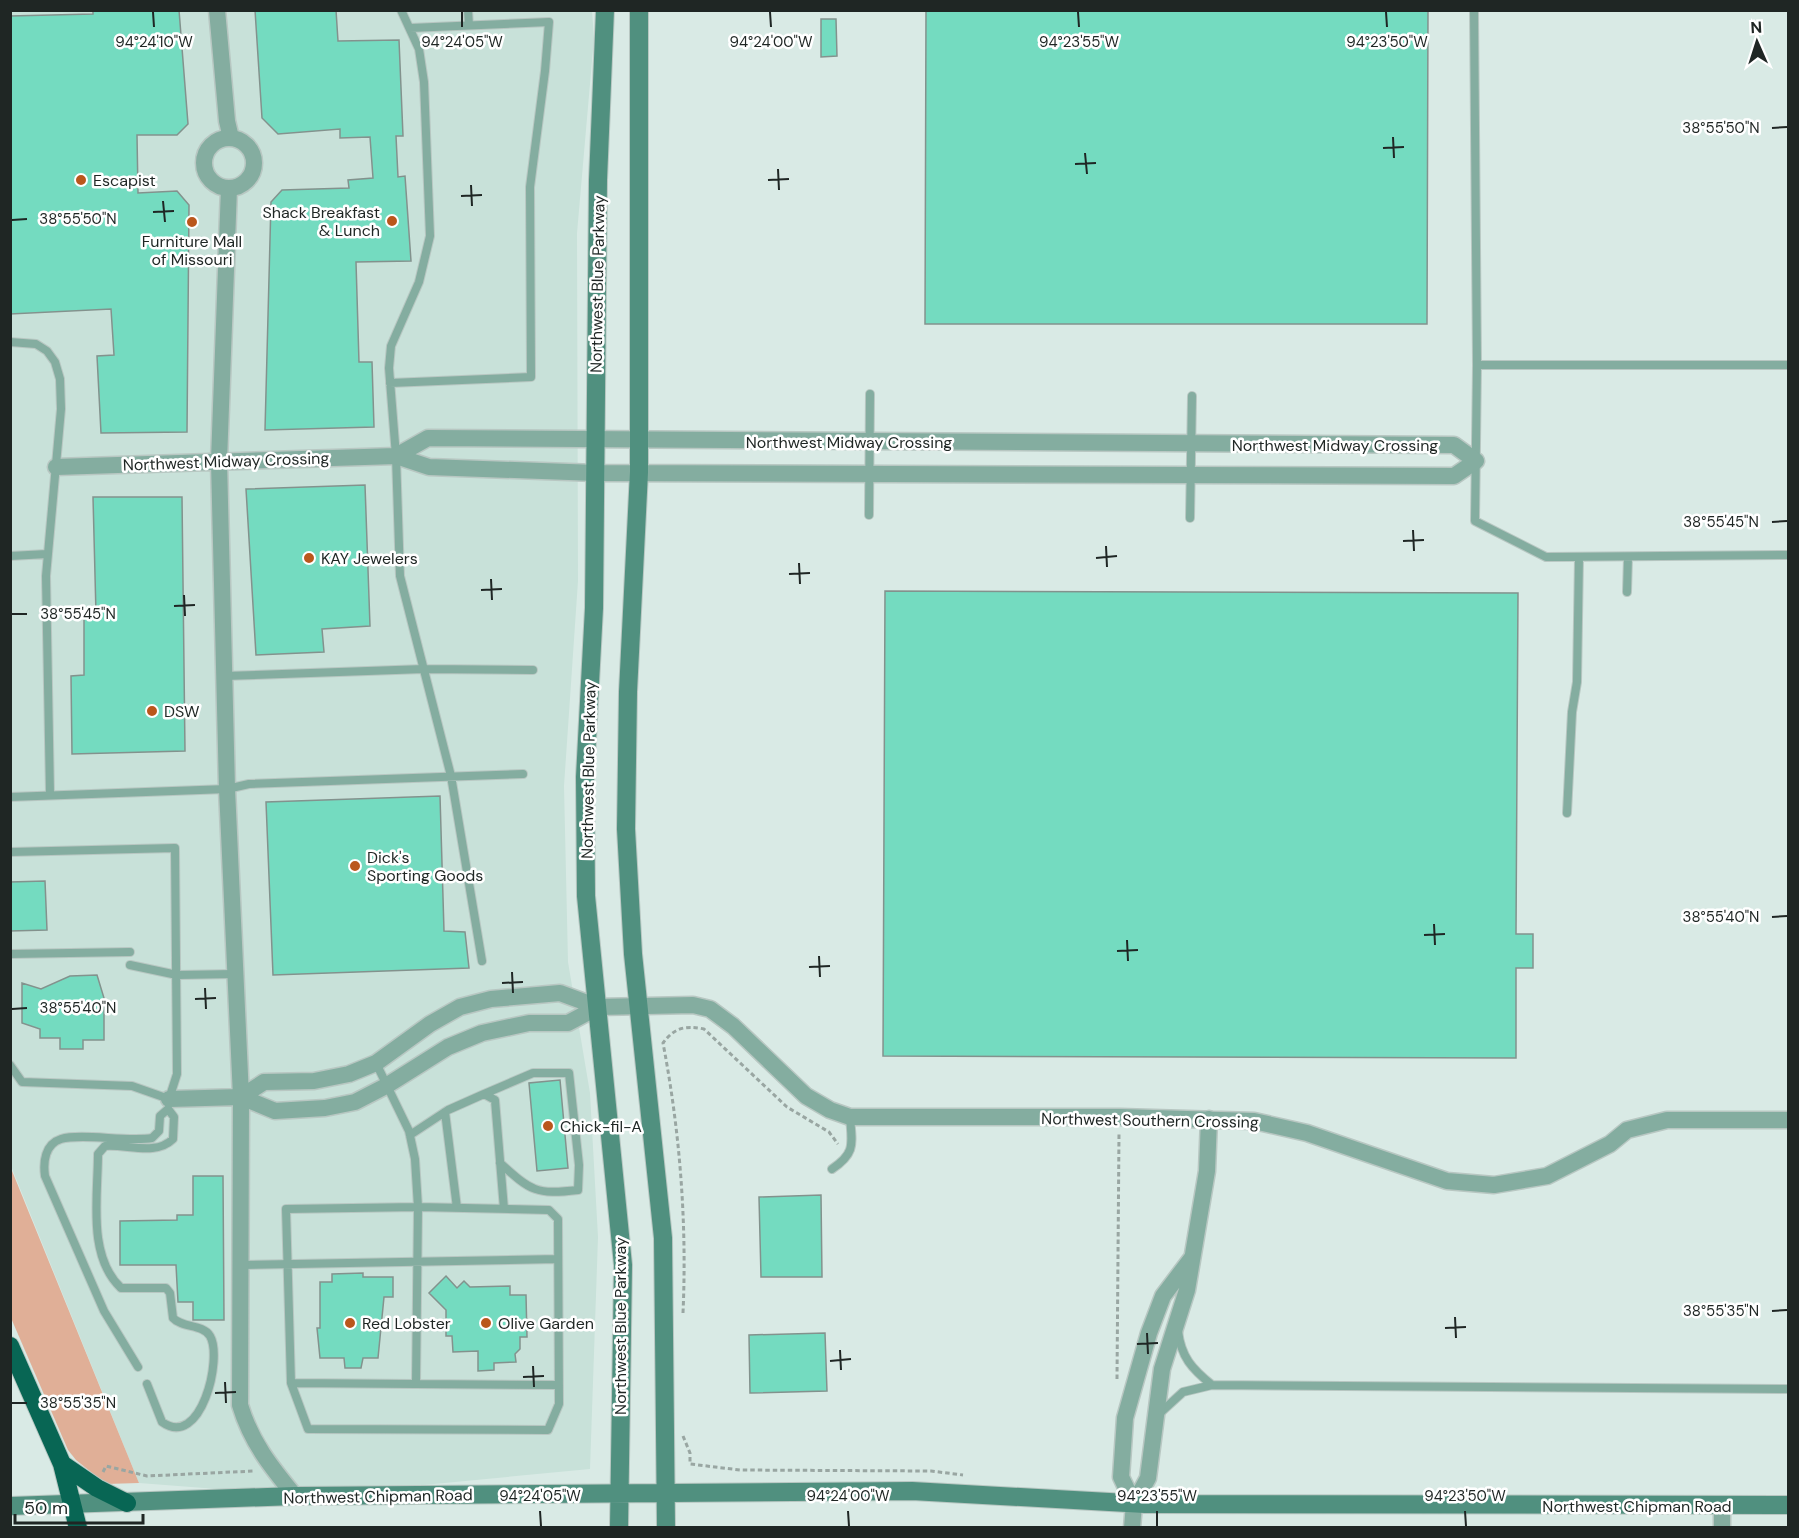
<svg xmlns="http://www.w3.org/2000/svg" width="1799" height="1538" viewBox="0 0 1799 1538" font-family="'DM Sans',sans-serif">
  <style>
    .built { fill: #c8e1d9 }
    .green { fill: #e0af97 }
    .building { fill: #74dbc0; stroke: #83928d; stroke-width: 1.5 }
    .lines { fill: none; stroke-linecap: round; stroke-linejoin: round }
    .lane-casing { stroke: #b8c7c2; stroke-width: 10 }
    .street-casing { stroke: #b8c7c2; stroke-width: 19 }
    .secondary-casing { stroke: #b8c7c2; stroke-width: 20 }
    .highway-casing { stroke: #b8c7c2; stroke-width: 20 }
    .path { stroke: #99a6a2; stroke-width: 3; stroke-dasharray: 4.5 3; stroke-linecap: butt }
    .lane { stroke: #84ada0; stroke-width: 8 }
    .street { stroke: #84ada0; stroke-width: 16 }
    .secondary { stroke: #50907f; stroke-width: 18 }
    .highway { stroke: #086654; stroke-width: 18 }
    .ticks { fill: none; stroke: #1f2624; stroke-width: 2 }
    .poi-dot { fill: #ba571c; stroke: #fff; stroke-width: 2 }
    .labels { text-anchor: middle; stroke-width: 5; stroke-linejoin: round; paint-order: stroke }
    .poi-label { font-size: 16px; fill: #1f2624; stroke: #fff; text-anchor: start }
    .street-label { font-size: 16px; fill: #1f2624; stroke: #fff }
    .ticks-label { font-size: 15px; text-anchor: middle; fill: #1f2624; stroke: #fff; stroke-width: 5; stroke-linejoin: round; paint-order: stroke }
  </style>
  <rect width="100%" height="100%" fill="#d9eae5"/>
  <path class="built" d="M11 11H592L594 38 577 233 578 581 564 786 568 962 590 1093 598 1237 590 1469 308 1496 139 1483 11 1166Z"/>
  <path class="green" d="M10 1166 139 1483 106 1484 76 1460 68 1450 11 1318Z"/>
  <path class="building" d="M93 10H179L188 124 177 135H137L138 193 177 191 189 205 187 432 101 433 97 356 114 355 111 309 10 314V16L93 14Z
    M255 10H336L338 41 399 40 403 136H396L398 177 405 176 411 261 356 262 359 362H372L374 427 265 430 271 202 282 190 349 188 348 180 373 178 370 137 340 138V129L278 134 262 118Z
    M926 10H1428L1427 324H925Z
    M821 19H836L837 56 821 57Z
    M365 485 370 626 322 629 324 652 256 655 246 489Z
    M93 497H182L185 751 72 754 71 676 84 675V616L96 614Z
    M885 591 1518 593 1516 934H1533V968H1516V1058L883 1056Z
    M440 796 444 931 465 932 469 968 273 975 266 802Z
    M45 881 47 930 10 931V882Z
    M97 975 104 998V1040H83V1049H60V1038H40V1029L22 1023V983L41 989 70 976Z
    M560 1080 568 1168 537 1171 529 1083Z
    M193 1176H223L224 1320H193V1302H178L176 1265H120V1221L177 1220V1215H193Z
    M821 1195 822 1277H761L759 1197Z
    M363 1273V1277H393V1297H384L378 1358H363L361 1368H345L344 1358H320L317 1328H320V1282H332V1274Z
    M446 1276 457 1288 464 1281 470 1287 510 1286V1295H526L527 1337H520V1349L515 1354 516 1362 494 1363V1370L478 1371V1351L453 1352 452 1336H446V1310L429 1293Z
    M825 1333 827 1391 750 1393 749 1335Z"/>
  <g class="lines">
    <g class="lane-casing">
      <path id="lane" d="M401 10 419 49 424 82 430 236 419 282 391 346 389 368 396 456 400 576 451 776 482 961
        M468 10 469 25
        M1474 10 1477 365 1475 521 1546 557 1788 555
        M10 342 36 344 47 351 55 362 60 379 61 409 46 576 50 794
        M1477 365H1788
        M390 383 531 377 530 187 545 71 549 22 410 28
        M869 515 870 394
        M1190 518 1192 396
        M10 556 47 554
        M1627 592 1628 557
        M224 676 424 669 533 670
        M10 797 227 789 249 784 523 774
        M1567 813 1572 712 1577 682 1579 557
        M10 852 175 848 177 1074 169 1099
        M10 954 130 952
        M130 965 177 975 235 974
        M10 1065 22 1082 132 1086 169 1099
        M484 1094 533 1073H569L579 1165 578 1190C536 1195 531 1191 500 1163
        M445 1112 457 1208
        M410 1135 448 1110 484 1094 495 1100 504 1209
        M832 1169C856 1153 852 1144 850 1117
        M241 1265 558 1259
        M138 1367 104 1311 45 1176C43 1162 45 1144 61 1139 81 1133 127 1142 152 1138L159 1131 160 1116 168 1109 174 1117 173 1139C156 1156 127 1144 105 1146L98 1154C98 1196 87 1256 121 1288H166L170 1293 173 1318C182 1328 203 1324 210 1336 223 1358 201 1450 162 1422L147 1384
        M291 1383 286 1209 418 1207 549 1210 558 1219 559 1404 548 1430 308 1429 291 1383 416 1384 418 1207 415 1159 409 1131 376 1063
        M416 1384 559 1385
        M1212 1385 1788 1389
        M1160 1413 1183 1392 1212 1385C1192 1369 1181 1357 1178 1331"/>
    </g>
    <g class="street-casing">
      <path id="street" d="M217 10 227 121 231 138
        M204 163a25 25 0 1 1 50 0a25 25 0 1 1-50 0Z
        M229 188 219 461 227 789 241 1097 240 1405C251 1442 271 1467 295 1496
        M56 467 396 456 429 467 596 473 1454 476 1476 461 1454 445 428 438 396 456
        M241 1097 264 1082 314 1081 349 1074 376 1063 430 1024 460 1007 491 999 560 993 598 1007 693 1005 710 1009 733 1026 806 1096 830 1110 850 1117H1120L1254 1121 1307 1133 1447 1181 1494 1185 1547 1176 1610 1144 1627 1130 1667 1120H1788
        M169 1099 241 1097 275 1111 325 1108 355 1102 386 1086 448 1047 482 1033 529 1023H568L598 1007
        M1134 1504 1121 1477 1125 1418 1149 1333 1163 1296 1191 1259
        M1132 1528 1134 1504 1148 1478 1162 1369 1187 1290 1207 1171 1209 1119
        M1722 1528V1507"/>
    </g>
    <g class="secondary-casing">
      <path id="secondary" d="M605 10 598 180 594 608 585 777 586 896 623 1265 619 1528
        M639 10V472L628 692 626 829 633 954 663 1238 666 1528
        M10 1506 295 1496 912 1491 1145 1504 1788 1505"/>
    </g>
    <g class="highway-casing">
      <path id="highway" d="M10 1346 62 1464 78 1528
        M62 1464 97 1488 127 1503"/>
    </g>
    <path class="path" d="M683 1313C687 1223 680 1132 663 1043 674 1028 685 1025 704 1029L787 1107 829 1132 838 1144
      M1117 1379 1119 1133
      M683 1436 690 1453V1464L740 1470 931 1471 963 1475
      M103 1472 106 1466 147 1476 254 1471"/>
    <use href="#lane" class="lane"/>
    <use href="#street" class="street"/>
    <use href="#secondary" class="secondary"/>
    <use href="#highway" class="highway"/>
  </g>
  <path class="ticks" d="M153 12 154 27M462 12V27M770 12 771 27M1078 12 1079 27M1386 12 1387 27M1772 128 1787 127M1393 137 1394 158M1383 148 1404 147M1085 153 1087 174M1075 164 1096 163M778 169 779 190M768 180 789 179M471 185 472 206M461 196 482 195M163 201 165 222M153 212 174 211M12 220 27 219M1772 522 1787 521M1413 530 1414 551M1403 541 1424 540M1106 546 1107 567M1096 558 1117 556M799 563 800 584M789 574 810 573M491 579 492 600M481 590 502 589M184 595 185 616M174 606 195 605M12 614H27M1772 917 1787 916M1434 924 1435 945M1424 935 1445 934M1127 940 1128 961M1117 951 1138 950M819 956 820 977M809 967 830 966M512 972 513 993M502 983 523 982M205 988 206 1009M195 999 216 998M12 1009 27 1008M1772 1311 1787 1310M1455 1317 1456 1338M1445 1328 1466 1327M1147 1333 1148 1354M1137 1344 1158 1343M840 1350 841 1370M830 1361 851 1359M533 1366 534 1387M523 1377 544 1376M225 1382 226 1403M215 1393 236 1392M12 1403H27M540 1511 541 1526M848 1511 849 1526M1157 1511V1526M1465 1511 1466 1526"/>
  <g class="poi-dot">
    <circle cx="81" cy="180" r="6"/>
    <circle cx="392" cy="221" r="6"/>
    <circle cx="192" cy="222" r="6"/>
    <circle cx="309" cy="558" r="6"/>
    <circle cx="152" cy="711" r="6"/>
    <circle cx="355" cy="866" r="6"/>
    <circle cx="548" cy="1126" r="6"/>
    <circle cx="350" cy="1323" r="6"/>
    <circle cx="486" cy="1323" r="6"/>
  </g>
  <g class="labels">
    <g class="poi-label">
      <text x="93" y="186">Escapist</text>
      <text x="380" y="218" text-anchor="end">Shack Breakfast<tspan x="380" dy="18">&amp; Lunch</tspan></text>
      <text x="192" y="247" text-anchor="middle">Furniture Mall<tspan x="192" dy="18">of Missouri</tspan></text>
      <text x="321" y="564">KAY Jewelers</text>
      <text x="164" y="717">DSW</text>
      <text x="367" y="863">Dick's<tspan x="367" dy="18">Sporting Goods</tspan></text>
      <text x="560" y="1132">Chick-fil-A</text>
      <text x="362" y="1329">Red Lobster</text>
      <text x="498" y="1329">Olive Garden</text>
    </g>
    <g class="street-label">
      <text transform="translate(597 284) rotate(-89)" y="6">Northwest Blue Parkway</text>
      <text x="849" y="448">Northwest Midway Crossing</text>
      <text x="1335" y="451">Northwest Midway Crossing</text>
      <text transform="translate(226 461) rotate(-2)" y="6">Northwest Midway Crossing</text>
      <text transform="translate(588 770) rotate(-89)" y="6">Northwest Blue Parkway</text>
      <text transform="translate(1150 1120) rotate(1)" y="6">Northwest Southern Crossing</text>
      <text transform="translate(620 1326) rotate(-90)" y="6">Northwest Blue Parkway</text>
      <text transform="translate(378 1496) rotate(-1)" y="6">Northwest Chipman Road</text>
      <text x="1637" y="1512">Northwest Chipman Road</text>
    </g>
  </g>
  <g class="ticks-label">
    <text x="154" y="47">94°24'10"W</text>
    <text x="462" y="47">94°24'05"W</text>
    <text x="771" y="47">94°24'00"W</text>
    <text x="1079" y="47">94°23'55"W</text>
    <text x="1387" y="47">94°23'50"W</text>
    <text x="1721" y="133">38°55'50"N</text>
    <text x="78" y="224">38°55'50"N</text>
    <text x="1721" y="527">38°55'45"N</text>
    <text x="78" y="619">38°55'45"N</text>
    <text x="1721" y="922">38°55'40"N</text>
    <text x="78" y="1013">38°55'40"N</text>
    <text x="1721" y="1316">38°55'35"N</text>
    <text x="78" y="1408">38°55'35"N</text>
    <text x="540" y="1501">94°24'05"W</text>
    <text x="848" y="1501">94°24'00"W</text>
    <text x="1157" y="1501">94°23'55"W</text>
    <text x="1465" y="1501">94°23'50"W</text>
  </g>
  <rect width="1799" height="1538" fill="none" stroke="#1f2624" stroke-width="24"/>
  <g transform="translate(1757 42) rotate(357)" stroke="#ffffff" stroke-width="4.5" paint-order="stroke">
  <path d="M0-4.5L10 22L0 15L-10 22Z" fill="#1f2624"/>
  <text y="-9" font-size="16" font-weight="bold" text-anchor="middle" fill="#1f2624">N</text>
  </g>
  <path d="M15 1514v9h128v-9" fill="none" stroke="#1f2624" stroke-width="3"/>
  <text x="24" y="1514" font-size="18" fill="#1f2624" stroke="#ffffff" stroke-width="4.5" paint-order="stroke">50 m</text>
</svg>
